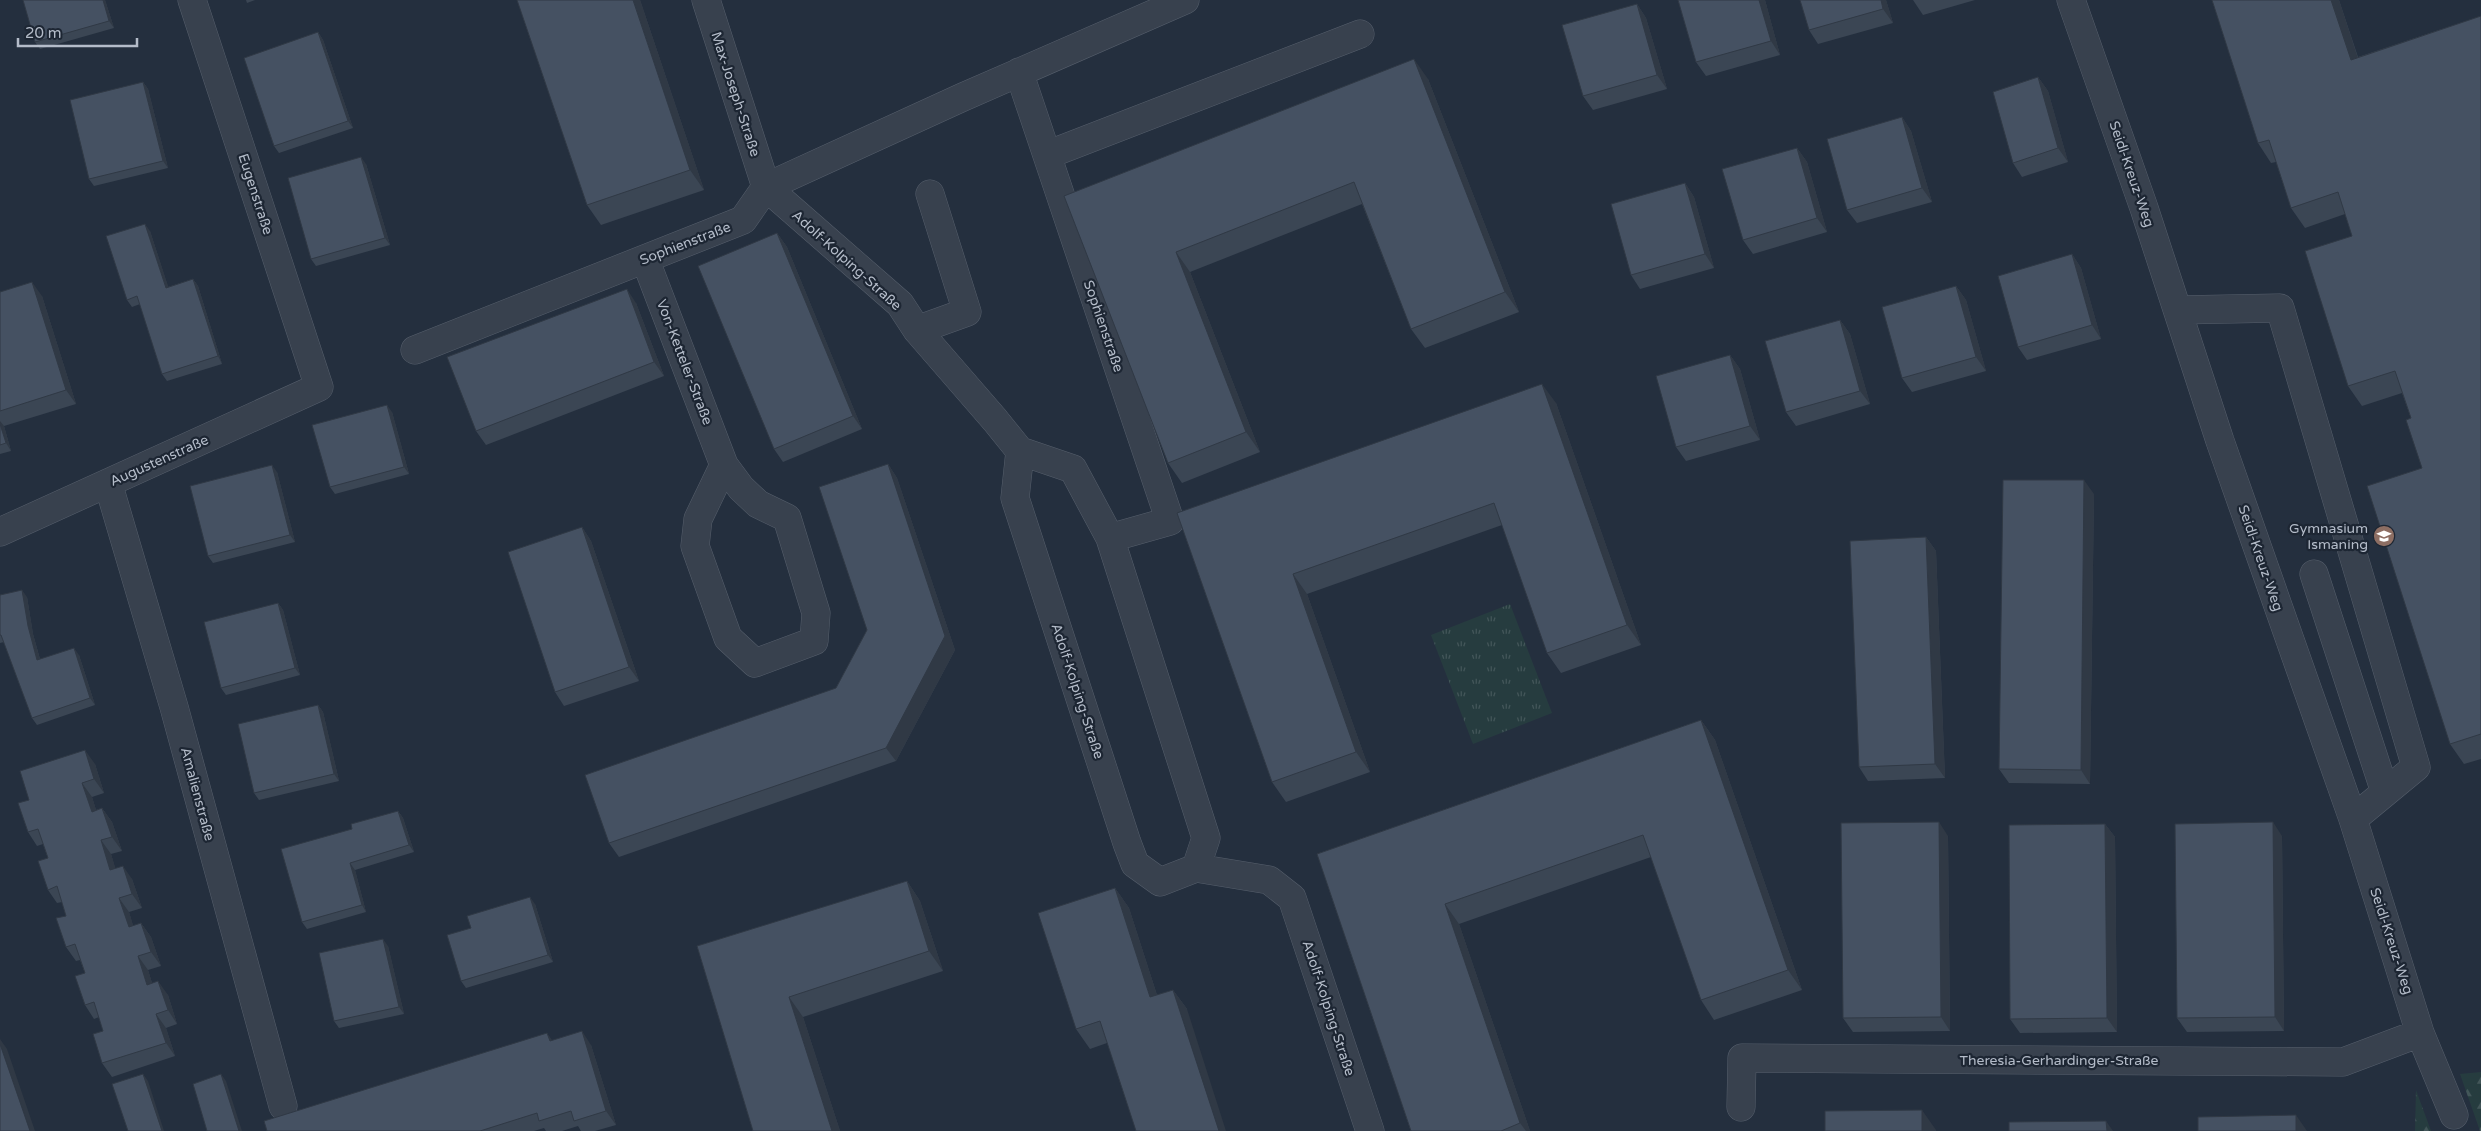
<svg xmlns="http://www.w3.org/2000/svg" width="2481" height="1131" viewBox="0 0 2481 1131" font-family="'Varela Round',sans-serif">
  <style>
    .forest { fill: url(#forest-firs) }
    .park { fill: url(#park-tufts) }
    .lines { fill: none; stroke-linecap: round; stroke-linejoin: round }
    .minor-casing { stroke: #565f6c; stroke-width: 29 }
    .minor { stroke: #38414e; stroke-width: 28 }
    .wall { fill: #3b4654 }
    .shaded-wall { fill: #303945 }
    .building { fill: #455162; stroke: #303945 }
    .labels { text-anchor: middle; stroke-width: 4.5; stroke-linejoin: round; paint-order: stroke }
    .street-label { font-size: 14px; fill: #b4bcc9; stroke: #1d2633 }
    .poi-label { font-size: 14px; fill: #b4bcc9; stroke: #1d2633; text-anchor: end }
  </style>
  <defs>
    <pattern id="forest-firs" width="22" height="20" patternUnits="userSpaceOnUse" patternTransform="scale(1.25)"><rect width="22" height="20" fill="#263c3f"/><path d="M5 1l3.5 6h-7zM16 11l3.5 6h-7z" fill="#435659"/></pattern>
    <pattern id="park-tufts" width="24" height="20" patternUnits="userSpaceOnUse" patternTransform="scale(1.25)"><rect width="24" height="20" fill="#263c3f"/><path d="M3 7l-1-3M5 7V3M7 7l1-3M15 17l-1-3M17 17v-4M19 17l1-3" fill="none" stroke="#435659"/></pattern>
  </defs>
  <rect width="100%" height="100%" fill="#242f3e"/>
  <path class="forest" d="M2481 1072V1131H2480L2460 1074Z
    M2416 1090 2431 1131H2415Z"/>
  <path class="park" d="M1510 604 1552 713 1473 744 1431 635Z"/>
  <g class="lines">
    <g class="minor-casing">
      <path id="minor" d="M706 0 766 187
        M2071 0 2144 208 2220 441 2353 819 2420 1033 2454 1115
        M1019 72 1170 521 1110 538
        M1047 155 1360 34
        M766 187 900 304 917 330 995 420 1020 451 1073 469 1110 538 1206 838 1196 868 1160 882 1135 864 1127 843 1015 498 1020 451
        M645 259 724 465 741 488 758 504 787 518 816 613 814 641 755 663 728 638 695 546 698 519 724 465
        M2178 310 2280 308 2416 767 2353 819
        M917 330 967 312 930 194
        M415 350 743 220 766 187 963 97 1185 0
        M108 483 174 707 283 1106
        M0 532 319 387 192 0
        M2314 574 2385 792
        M1196 868 1269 880 1292 898 1370 1131
        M1741 1107 1742 1058 2343 1062 2420 1033"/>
    </g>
    <use href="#minor" class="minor"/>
  </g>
  <path class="wall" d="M23 0H105L114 28 40 49 35 42Z
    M246 0H255L247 3Z
    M517 0H640L704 190 601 225 587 205Z
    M1678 0H1765L1780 55 1706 76 1696 62Z
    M1886 0 1893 23 1818 44 1809 30Z
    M1913 0H1975L1923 15Z
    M2212 0H2339L2358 57 2481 16V759L2464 764 2450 744 2422 468 2411 418 2402 393 2362 406 2348 386 2352 236 2345 214 2305 228 2291 208 2276 162 2271 163 2258 143Z
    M1637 4 1646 18 1667 89 1593 110 1583 96Z
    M318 32 323 40 353 128 279 153 274 146Z
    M2038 77 2048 91 2068 162 2022 177 2013 163Z
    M1428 79 1519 312 1425 348 1411 329 1362 204 1190 272 1260 452 1182 483 1168 463 1064 196Z
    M143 82 148 89 168 168 94 186 89 179Z
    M1902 117 1911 131 1932 202 1857 223 1847 210Z
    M1797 148 1807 162 1827 232 1753 254 1743 240Z
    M366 164 390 245 316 266 311 259Z
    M1685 183 1694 197 1714 268 1640 289 1631 275Z
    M150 231 168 287 193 279 198 286 222 364 167 381 162 374 140 304 132 307 127 300Z
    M777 233 787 247 862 429 783 462 774 449Z
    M2072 254 2081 268 2101 339 2027 360 2018 347Z
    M1956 286 1966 300 1986 371 1912 392 1902 378Z
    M0 292 42 296 76 404 4 426 11 451 0 454Z
    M636 303 664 376 486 445 476 431Z
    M1840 320 1850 334 1870 404 1796 426 1786 412Z
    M1730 355 1740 369 1760 440 1686 461 1676 447Z
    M1556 403 1641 645 1561 673 1547 653 1502 525 1307 594 1370 772 1286 802 1272 782 1177 513Z
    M392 412 409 474 335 494 330 487Z
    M888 464 897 478 955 650 896 761 619 857 609 843 836 688 867 630Z
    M277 472 295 542 213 563 208 556Z
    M2094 494 2090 784 2009 783 1999 769Z
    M582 527 591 541 639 681 564 706 555 692Z
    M1926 537 1936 551 1945 778 1868 781 1859 767Z
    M0 595 27 597 33 634 40 659 79 655 95 705 37 725 32 718 4 642 0 643Z
    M278 603 283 610 300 675 226 695 221 688Z
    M318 705 323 712 339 781 259 800 254 793Z
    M1701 720 1715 740 1802 990 1714 1020 1701 1000 1651 857 1459 924 1530 1131H1411L1317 854Z
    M95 764 104 793 92 797 96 810 102 808 112 822 122 851 111 854 115 868 132 879 142 908 129 912 133 926 141 923 151 937 161 966 148 970 152 983 168 995 177 1024 166 1028 175 1056 112 1077 102 1063 103 1031 99 1017 94 1019 85 1005V973L80 960 76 961 66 947V916L62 902 57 903 48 890V858L43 844 37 846 28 832 29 800Z
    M398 811 403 818 414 852 355 870 366 912 307 929 302 922 352 829Z
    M2105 824 2115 837 2117 1032 2020 1033 2010 1019Z
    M1948 836 1950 1031 1853 1032 1843 1018Z
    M2282 836 2284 1031 2187 1032 2177 1018Z
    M907 881 920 901 943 971 803 1017 840 1131H753L697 946Z
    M1115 888 1129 908 1157 995 1173 990 1187 1009 1107 1043 1090 1049 1076 1029Z
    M535 904 553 962 466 988 461 981 471 928Z
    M388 946 404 1014 339 1028 334 1021Z
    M552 1041 591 1045 616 1125 595 1131H581L578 1126 562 1131H546L544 1128 534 1131H267Z"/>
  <path class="shaded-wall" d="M103 0H105L114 28 109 21Z
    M633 0H640L704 190 690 170Z
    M1759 0H1765L1780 55 1771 41Z
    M1881 0H1886L1893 23 1883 9Z
    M2331 0H2339L2365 80 2351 60Z
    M1637 4 1646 18 1667 89 1657 75Z
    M318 32 323 40 353 128 348 121Z
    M1414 59 1428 79 1519 312 1505 292Z
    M2038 77 2048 91 2068 162 2058 148Z
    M143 82 148 89 168 168 163 161Z
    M1902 117 1911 131 1932 202 1922 188Z
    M1797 148 1807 162 1827 232 1817 218Z
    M361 157 366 164 390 245 385 238Z
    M1685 183 1694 197 1714 268 1705 254Z
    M145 224 150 231 171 295 166 288Z
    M777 233 787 247 862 429 853 416Z
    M1176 252 1190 272 1260 452 1246 432Z
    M2072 254 2081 268 2101 339 2092 325Z
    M193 279 198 286 222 364 218 356Z
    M32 282 42 296 76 404 66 390Z
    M1956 286 1966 300 1986 371 1976 357Z
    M627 289 636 303 664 376 654 362Z
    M1840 320 1850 334 1870 404 1860 391Z
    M1730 355 1740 369 1760 440 1750 426Z
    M1542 384 1556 403 1641 645 1627 625Z
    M387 405 392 412 409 474 404 467Z
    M0 421 4 426 11 451 6 443 0 424Z
    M888 464 897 478 955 650 896 761 886 748Z
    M272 465 277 472 295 542 290 535Z
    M2084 480 2094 494 2090 784 2081 770Z
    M582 527 591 541 639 681 629 667Z
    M1926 537 1936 551 1945 778 1935 764Z
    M1293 574 1307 594 1370 772 1356 752Z
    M22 590 27 597 33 634 42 667 37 660 28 626Z
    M278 603 283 610 300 675 295 668Z
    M74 648 79 655 95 705 90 698Z
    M318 705 323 712 339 781 334 774Z
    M1701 720 1715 740 1802 990 1788 970Z
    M85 750 95 764 104 793 94 779Z
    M82 783 92 797 101 826 92 812Z
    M102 808 112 822 122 851 112 837Z
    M398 811 403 818 414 852 409 845Z
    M1939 822 1948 836 1950 1031 1941 1017Z
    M2273 822 2282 836 2284 1031 2275 1017Z
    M2105 824 2115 837 2117 1032 2107 1018Z
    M101 840 111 854 120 883 110 870Z
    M350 863 355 870 366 912 362 905Z
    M123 866 132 879 142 908 132 894Z
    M907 881 920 901 943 971 929 951Z
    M1115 888 1129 908 1164 1017 1150 997Z
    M530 897 535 904 553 962 548 955Z
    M119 898 129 912 138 941 129 927Z
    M1445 904 1459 924 1530 1131H1526L1520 1123Z
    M141 923 151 937 161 966 151 952Z
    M383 939 388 946 404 1014 399 1007Z
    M138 956 148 970 157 999 147 985Z
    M158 981 168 995 177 1024 168 1010Z
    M1173 990 1187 1009 1226 1131H1219Z
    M789 997 803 1017 840 1131H832Z
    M156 1014 166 1028 175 1056 166 1043Z
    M582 1031 591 1045 616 1125 606 1111Z
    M547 1033 557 1047 550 1041Z
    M0 1039 7 1049 35 1131H30L0 1044Z
    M143 1074 148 1081 164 1131H162Z
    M221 1074 226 1081 242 1131H239Z
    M1922 1110 1936 1130V1131H1922Z
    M2296 1115 2307 1131H2296Z
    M2106 1121 2113 1131H2107Z"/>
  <path class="building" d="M23 0H103L109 21 35 42Z
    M517 0H633L690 170 587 205Z
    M1678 0H1759L1771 41 1696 62Z
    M1800 0H1881L1883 9 1809 30Z
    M2212 0H2331L2351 60 2481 16V734L2450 744 2367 486 2422 468 2406 420 2411 418 2395 371 2348 386 2305 251 2352 236 2338 192 2291 208 2269 140 2258 143Z
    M1637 4 1657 75 1583 96 1562 25Z
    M318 32 348 121 274 146 244 58Z
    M1414 59 1505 292 1411 329 1354 182 1176 252 1246 432 1168 463 1064 196Z
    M2038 77 2058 148 2013 163 1993 92Z
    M143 82 163 161 89 179 70 100Z
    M1902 117 1922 188 1847 210 1827 139Z
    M1797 148 1817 218 1743 240 1722 169Z
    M361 157 385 238 311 259 288 178Z
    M1685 183 1705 254 1631 275 1611 204Z
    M145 224 166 288 193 279 218 356 162 374 137 296 127 300 106 236Z
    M777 233 853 416 774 449 698 266Z
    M2072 254 2092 325 2018 347 1998 276Z
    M32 282 66 390 0 411V292Z
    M1956 286 1976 357 1902 378 1882 307Z
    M627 289 654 362 476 431 447 357Z
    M1840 320 1860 391 1786 412 1765 341Z
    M1730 355 1750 426 1676 447 1656 376Z
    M1542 384 1627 625 1547 653 1494 503 1293 574 1356 752 1272 782 1177 513Z
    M387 405 404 467 330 487 312 425Z
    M0 424 6 443 0 445Z
    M888 464 945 636 886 748 609 843 585 775 836 688 867 630 819 487Z
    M272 465 290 535 208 556 190 486Z
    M2003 480H2084L2081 770 1999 769Z
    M582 527 629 667 555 692 508 552Z
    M1926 537 1935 764 1859 767 1850 541Z
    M22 590 28 626 37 660 74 648 90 698 32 718 1 635H0V595Z
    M278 603 295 668 221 688 204 622Z
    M318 705 334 774 254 793 238 724Z
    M1701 720 1788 970 1701 1000 1643 835 1445 904 1520 1123 1501 1131H1411L1317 854Z
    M85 750 94 779 82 783 92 812 102 808 112 837 101 840 110 870 123 866 132 894 119 898 129 927 141 923 151 952 138 956 147 985 158 981 168 1010 156 1014 166 1043 102 1063 93 1034 103 1031 94 1002 85 1005 75 976 85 973 75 944 66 947 56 918 66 916 57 886 48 890 38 861 48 858 38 829 28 832 18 803 29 800 20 771Z
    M398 811 409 845 350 863 362 905 302 922 281 849 352 829 351 824Z
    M1939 822 1941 1017 1843 1018 1841 823Z
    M2273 822 2275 1017 2177 1018 2175 824Z
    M2105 824 2107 1018 2010 1019 2009 825Z
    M907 881 929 951 789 997 832 1131H753L697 946Z
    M1115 888 1150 997 1173 990 1219 1131H1136L1100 1021 1076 1029 1038 913Z
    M530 897 548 955 461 981 447 935 471 928 467 916Z
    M383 939 399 1007 334 1021 319 953Z
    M582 1031 606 1111 574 1121 571 1111 539 1121 537 1113 480 1131H267L264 1121 547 1033 550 1041Z
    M0 1044 30 1131H0Z
    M143 1074 162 1131H128L112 1084Z
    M221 1074 239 1131H207L193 1084Z
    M1922 1110V1131H1825V1111Z
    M2296 1115V1131H2198V1117Z
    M2106 1121 2107 1131H2009V1122Z"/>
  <defs>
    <g id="school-disc" transform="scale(1.125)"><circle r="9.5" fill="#8d6e63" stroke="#1d2633"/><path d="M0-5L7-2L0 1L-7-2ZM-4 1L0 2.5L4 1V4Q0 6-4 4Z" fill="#fff"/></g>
  </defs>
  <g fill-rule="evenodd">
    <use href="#school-disc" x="2384" y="536"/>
  </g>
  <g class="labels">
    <g class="street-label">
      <text transform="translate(736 94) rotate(72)" y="5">Max-Joseph-Straße</text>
      <text transform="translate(2132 174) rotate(71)" y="5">Seidl-Kreuz-Weg</text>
      <text transform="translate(256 194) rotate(72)" y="5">Eugenstraße</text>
      <text transform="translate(685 243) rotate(-21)" y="5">Sophienstraße</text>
      <text transform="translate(847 260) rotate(42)" y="5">Adolf-Kolping-Straße</text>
      <text transform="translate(1104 326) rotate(71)" y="5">Sophienstraße</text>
      <text transform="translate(685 362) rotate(69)" y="5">Von-Ketteler-Straße</text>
      <text transform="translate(159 460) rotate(-24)" y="5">Augustenstraße</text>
      <text transform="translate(2261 558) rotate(71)" y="5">Seidl-Kreuz-Weg</text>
      <text transform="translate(1078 691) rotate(72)" y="5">Adolf-Kolping-Straße</text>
      <text transform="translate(198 794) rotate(75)" y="5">Amalienstraße</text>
      <text transform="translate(2392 941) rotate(72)" y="5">Seidl-Kreuz-Weg</text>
      <text transform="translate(1329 1008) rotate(72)" y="5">Adolf-Kolping-Straße</text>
      <text x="2059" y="1065">Theresia-Gerhardinger-Straße</text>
    </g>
    <g class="poi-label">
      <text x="2368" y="533">Gymnasium<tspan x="2368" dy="16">Ismaning</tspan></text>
    </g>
  </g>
  <path d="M18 38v8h119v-8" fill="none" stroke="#b4bcc9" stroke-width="2.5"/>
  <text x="25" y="38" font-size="15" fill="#b4bcc9" stroke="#1d2633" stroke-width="4" paint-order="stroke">20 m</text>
</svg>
